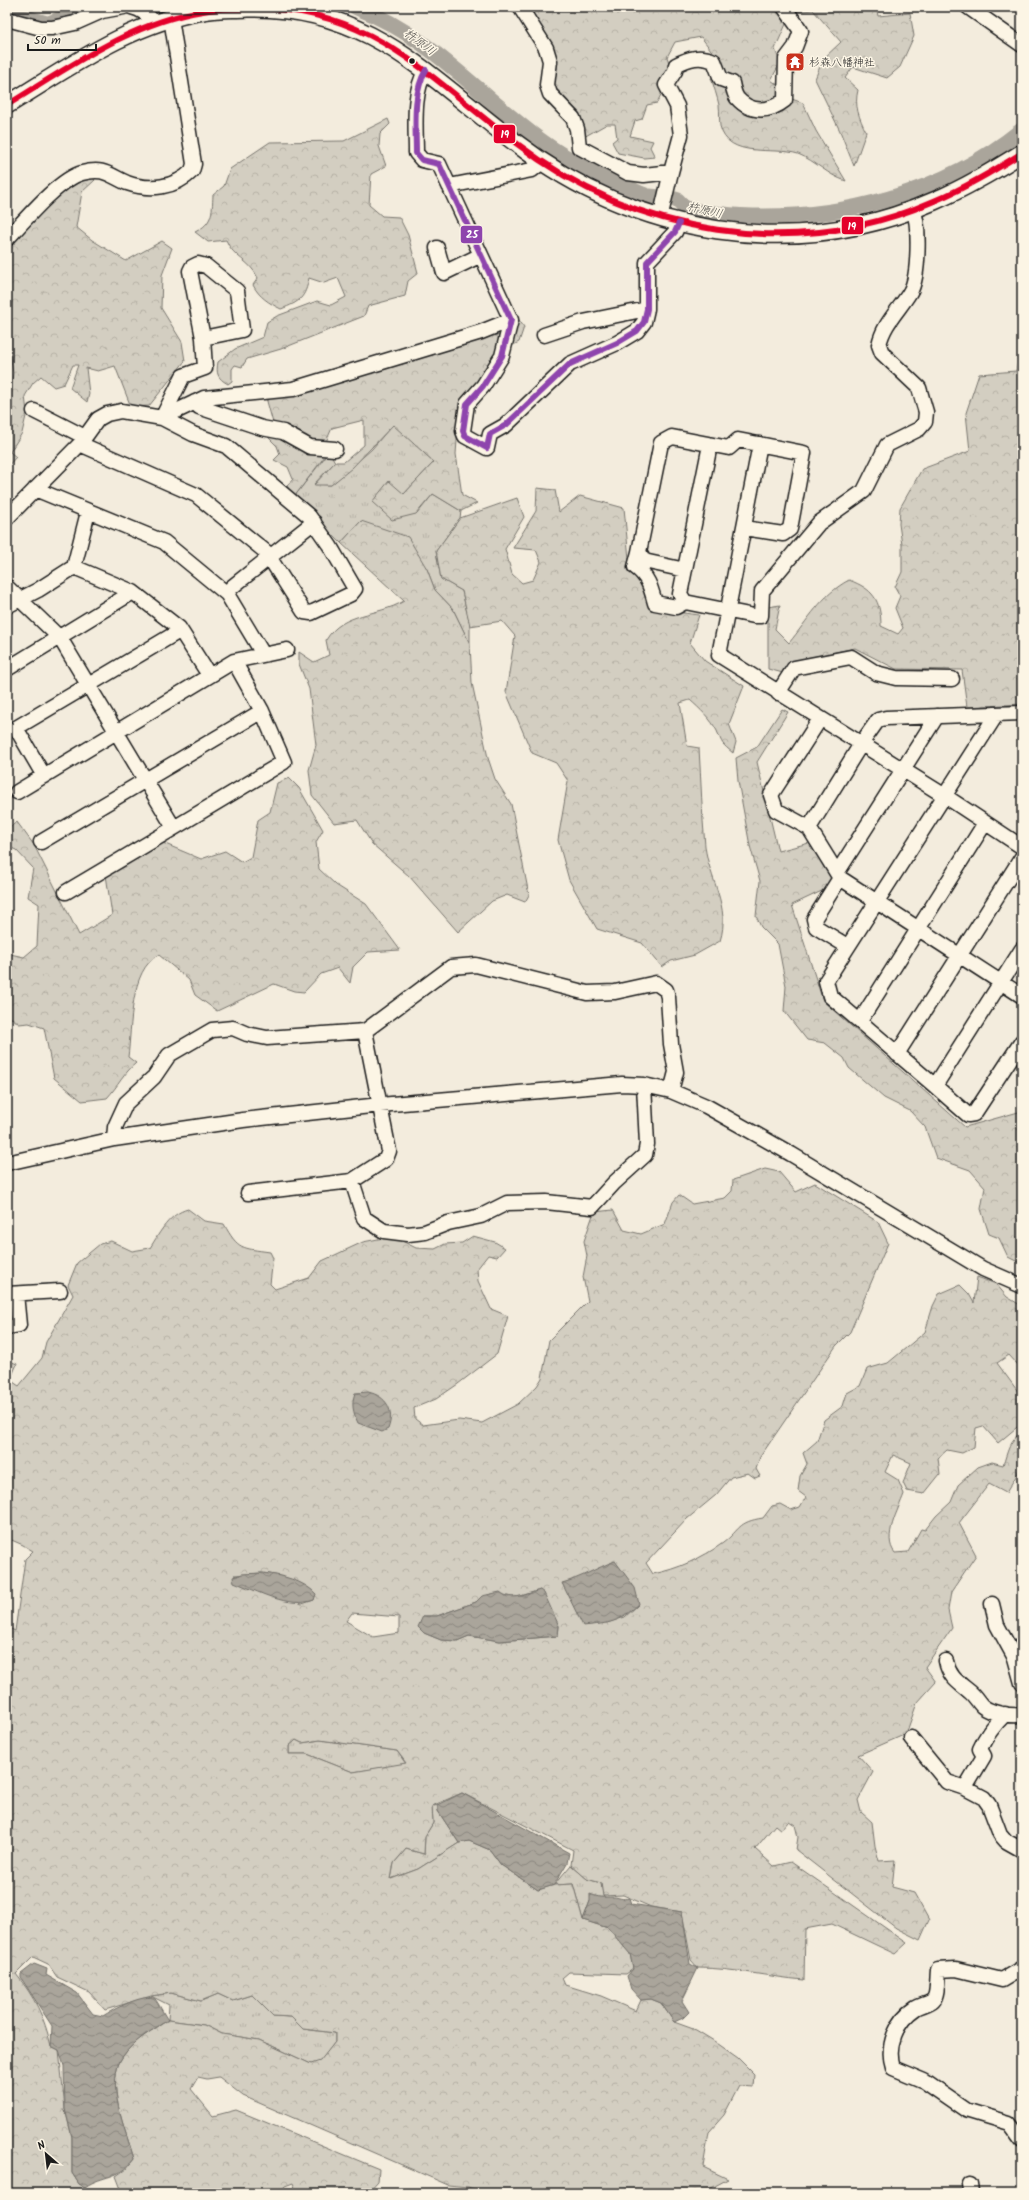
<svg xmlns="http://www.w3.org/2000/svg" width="1029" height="2200" viewBox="0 0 1029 2200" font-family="Kalam,'Klee One',sans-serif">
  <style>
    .grass { fill: url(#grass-tufts); stroke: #78756e }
    .forest { fill: url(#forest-crowns); stroke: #78756e; fill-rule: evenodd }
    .water { fill: url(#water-waves); stroke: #716e68 }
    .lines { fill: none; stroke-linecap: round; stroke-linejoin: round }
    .river { stroke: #aaa59b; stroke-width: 16 }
    .minor-casing { stroke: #1c1c1c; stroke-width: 17 }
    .major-casing { stroke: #1c1c1c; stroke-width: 20 }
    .minor { stroke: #fcf5e5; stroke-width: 14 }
    .major { stroke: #fcf5e5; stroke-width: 17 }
    .bus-1-casing { stroke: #fcf5e5; stroke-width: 9 }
    .bus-2-casing { stroke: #fcf5e5; stroke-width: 9 }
    .bus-1 { stroke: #e4002b; stroke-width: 6 }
    .bus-2 { stroke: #8e44ad; stroke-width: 6 }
    .bus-dot { fill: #1c1c1c; stroke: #fcf5e5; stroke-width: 1.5 }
    .labels { text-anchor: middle; stroke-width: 3; stroke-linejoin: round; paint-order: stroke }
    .poi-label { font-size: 11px; fill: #1c1c1c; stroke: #fcf5e5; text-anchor: start }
    .water-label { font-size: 12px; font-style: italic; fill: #55534f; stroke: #fcf5e5 }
    .line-badge { stroke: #fcf5e5; stroke-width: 1.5 }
    .badge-label { font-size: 11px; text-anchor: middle; font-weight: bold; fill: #fff }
  </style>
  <defs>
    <pattern id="grass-tufts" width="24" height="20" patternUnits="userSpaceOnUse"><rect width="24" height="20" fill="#d3cec1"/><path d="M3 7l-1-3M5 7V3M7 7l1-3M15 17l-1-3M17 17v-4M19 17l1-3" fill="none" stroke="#b5b0a5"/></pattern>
    <pattern id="forest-crowns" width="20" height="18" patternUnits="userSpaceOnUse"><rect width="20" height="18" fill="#d3cec1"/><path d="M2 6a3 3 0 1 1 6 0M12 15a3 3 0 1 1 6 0" fill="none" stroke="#b5b0a5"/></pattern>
    <pattern id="water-waves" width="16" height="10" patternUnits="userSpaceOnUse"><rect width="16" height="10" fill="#aaa59b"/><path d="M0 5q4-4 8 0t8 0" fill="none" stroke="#8a867e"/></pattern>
  </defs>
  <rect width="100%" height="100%" fill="#f3ecdd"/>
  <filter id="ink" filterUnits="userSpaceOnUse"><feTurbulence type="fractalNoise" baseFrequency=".025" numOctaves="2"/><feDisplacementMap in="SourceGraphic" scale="8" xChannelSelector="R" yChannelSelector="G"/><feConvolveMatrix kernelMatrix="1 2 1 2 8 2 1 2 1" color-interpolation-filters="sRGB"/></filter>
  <g filter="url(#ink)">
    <path class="grass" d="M393 424 434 462 404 494 417 514 433 494 461 511 460 518 436 551 441 579 462 591 470 626V644L453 609 435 590 427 569 361 521 341 543 294 497 325 457 322 452 329 451 335 462 314 484 331 485 372 449Z
      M296 1740 302 1743 320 1740 397 1751 406 1764 353 1772 307 1754H289V1746Z
      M438 1805V1811L459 1843 418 1869 391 1879 394 1863 406 1849 424 1854 425 1836 433 1823 432 1806Z
      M571 1865 587 1879 601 1883 604 1899 596 1897 590 1901 583 1920 573 1884 554 1885Z
      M171 1993 201 2001 218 1994 233 2001 252 1995 273 2016 291 2017 303 2029 335 2033V2042L320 2062 311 2064 259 2040 222 2034 204 2025 168 2020 169 2005 151 1996Z"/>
    <path class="forest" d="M525 7H780L787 15 786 24 775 49 780 63 771 80 779 86 780 98 774 103 752 105 724 76V67L701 37 675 42 667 57 672 71 657 103 647 105 642 119 635 121 630 136 653 141 650 147 655 157 644 158 618 153 612 142 617 138 615 124H607L582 138 551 83 553 69 558 64 552 50Z
      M787 7H876L878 16 910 13 914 36 900 67 887 78 853 67 845 78 858 90C854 106 859 117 866 132L854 166 840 131 815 79 823 59 841 42 813 10 792 12Z
      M711 78 730 85 751 110 789 98 803 103 816 131 846 181C827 175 816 161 798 154 774 146 728 160 720 126 719 119 720 112 719 105 717 96 714 87 711 78Z
      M388 119 390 124 380 134 379 146 386 166 371 174 369 205 382 216 399 217 408 235 418 273 408 281 405 296 368 306 364 316 281 349 247 359 242 367 235 365 232 369V381L228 384C217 378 216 373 218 362L235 349 263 337 267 322 277 316 317 301 331 305 346 297 338 278 324 283 309 278C305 298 300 302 281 309 269 303 259 297 253 285L258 278C249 259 234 259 226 240L208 242 195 232C213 223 212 213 213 195L224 186 230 169 270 142 344 141Z
      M89 174 95 180 82 192 76 227 92 240 126 261 162 241 172 248 162 275 161 308 182 342 185 361 149 406 131 407 115 366 98 371 86 368 89 394 87 402 70 388 78 365H73L64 384 54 387 41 376 33 383 25 396 27 412 22 433 10 452 16 457 7 467V428L9 426 7 416 13 373 9 346 7 343V242L72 182Z
      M511 320H519L524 327 519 342 498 353 479 385 460 401 456 454 462 495 477 503 461 511 433 494 416 514 392 520 372 502 389 481 404 494 434 462 393 425 352 468 331 485H314L335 462H344L364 445V420L332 428 325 444 307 442 296 431 273 423 265 394 487 333 508 338Z
      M1022 350V704L967 707 962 670 896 669 855 648 793 661 783 673 768 669V607L780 605 775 629 789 643C808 620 821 595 849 580 873 589 881 600 881 626L898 634 903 628 895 608 900 596 895 587 902 572V545L899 524 900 508 922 469 970 451 966 413 979 374 1016 371 1020 351Z
      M265 434H270L322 452 325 456 294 497 287 486 293 479 288 467 274 460 280 454 277 446Z
      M537 488 555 490 559 512 580 496 624 508 630 569 640 579 653 609 699 615 690 643 705 661 744 686 729 724 736 742 733 753C721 743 723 745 717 731 711 719 700 709 690 700L680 703 687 746 699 748C701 781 702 814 705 846 709 879 731 907 720 941L695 955 671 961 662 967 642 943 597 929 569 880 558 840 568 781 556 763 532 753 506 692 515 636 502 621 470 626 462 591 441 579 436 551 460 518 517 498 524 517 505 549 512 574 522 583 533 580 541 562 536 550 513 548 536 511Z
      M361 521 408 537 427 569 435 590 453 609 470 644 472 683 488 758 495 779 511 804 529 895 525 902 507 895 492 901 458 932 409 876 372 844 357 820 334 823 312 795 309 770 316 745 309 689 299 664V652L314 662 329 655 326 640C343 611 377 617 404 601L341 543Z
      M782 709 788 712 757 762 778 851 813 842 835 879 826 889 792 905 823 1001 965 1127 1022 1111V1264L1008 1257 999 1238 989 1234 981 1209 985 1187 970 1170 936 1158 925 1127 910 1111 884 1098 849 1068 844 1058 825 1043 807 1040 784 1011 786 986 778 944 761 927 756 916 760 881 750 846 738 781 736 758 757 747Z
      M289 778 299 788 323 830 316 842 319 869 336 885 366 904 400 950 368 952 353 967 350 983 338 968 321 974 304 992 294 991 274 984 217 1011 195 995 189 980 159 955C129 969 132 1028 128 1057L136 1063C124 1073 118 1086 107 1098L82 1101 54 1078 44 1028 29 1023 19 1024 12 1018 7 1019V957L10 954 24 957 37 946 39 904 28 897 33 868 16 850 7 846V829L17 822 34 845 79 935 112 915 106 875 163 843 201 859 225 851 242 862 251 857 258 820 270 812 277 783Z
      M765 1169 779 1172 796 1192 815 1183 878 1222 888 1243 850 1332 836 1346 760 1457 756 1469 760 1476 755 1478 748 1473 731 1477 716 1495 687 1519 646 1563 653 1574C678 1569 702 1558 723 1543 741 1529 737 1522 763 1518L772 1506 780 1504 791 1510 800 1507 806 1497 798 1491 800 1476 807 1464 803 1453 817 1441 824 1420 843 1406 847 1393 860 1386 867 1369 888 1363 925 1332 933 1306 939 1294 960 1285 969 1294 974 1303 977 1277 996 1284 1007 1297 1022 1306V1363L1018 1365 1009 1355 997 1363 1022 1397V1423L998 1443 983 1426 976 1428 974 1447 962 1453 947 1450 938 1458 940 1474 924 1494 907 1491 903 1483 911 1463 893 1455 885 1472 898 1480 904 1494C898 1511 882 1537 895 1553L908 1552 921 1529 925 1530 936 1516 951 1502 958 1485 978 1467 992 1462 1003 1465C1007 1454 1010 1437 1022 1433V1466L1006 1493 989 1484 959 1523 976 1555 951 1592 948 1610 952 1628 925 1667 936 1682 917 1703 906 1734 858 1755 873 1772 858 1800 861 1812 872 1822 875 1846 879 1861 895 1860 892 1887 914 1893 929 1920 920 1940 896 1928 796 1850 798 1837 795 1825 789 1821 781 1830 775 1825 755 1849 774 1866 791 1862 907 1943 895 1954 832 1924 805 1929 804 1980C768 1977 733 1968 698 1968L691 1960 682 1912 651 1907 623 1895 603 1896 601 1883 587 1879 571 1865 573 1850 462 1793 432 1806 433 1823 425 1836 424 1854 406 1849 394 1863 391 1879 418 1869 459 1843 469 1841 490 1850 501 1865 538 1890 554 1885 573 1884 583 1920 608 1928 630 1953 633 1969 626 1974 569 1972 562 1978 565 1985 601 1996 636 2011 641 2000 651 1999 661 2003 674 2022 696 2030 714 2041 738 2058 754 2074 753 2087 739 2086 724 2115 709 2132 703 2167 728 2179 702 2193H484L468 2187 448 2185 243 2096 219 2077 207 2079 198 2077 191 2089 213 2116 236 2110 379 2169 378 2182 368 2193H302L296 2190 293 2183 285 2186 279 2193H127L121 2189 116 2176 126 2169 134 2159C126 2131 104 2081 123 2056 134 2040 153 2030 168 2020L204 2025 222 2034 259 2040 311 2064 320 2061 335 2042V2033L303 2029 291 2017 273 2016 252 1995 233 2001 218 1994 201 2001 171 1993 151 1996 105 2010 89 1992 57 1977 48 1964 33 1957 16 1974C35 1998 44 2016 51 2046L59 2050 65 2109 72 2137V2173L79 2184 85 2187 87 2193H7V1627L15 1631 25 1559 33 1551 23 1545 7 1538V1360L17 1364 10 1380 19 1386 42 1358 46 1342 73 1295 68 1285 77 1263 100 1244 111 1241 132 1251 150 1248C160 1232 169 1214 188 1209L204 1221 224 1224C238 1250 242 1248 270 1252L273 1258 270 1284 275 1289 309 1278 322 1261 363 1242 383 1238 400 1240 416 1248 435 1249 445 1244 462 1243 473 1236 495 1242 505 1248 497 1257 488 1255 477 1269 478 1281 491 1309 508 1316 497 1354 458 1384 436 1399 414 1408 415 1419 423 1425 459 1420 482 1423 518 1404 537 1386 542 1378 549 1340 588 1301 583 1277 587 1256 584 1241 594 1212 613 1210 624 1230 641 1234 665 1224 673 1202 679 1195 692 1204 725 1198 732 1191 733 1180ZM262 1573C282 1575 296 1581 313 1591L314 1600 302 1604 234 1575ZM581 1578 639 1604 625 1617 607 1623 562 1584ZM540 1590 559 1626 558 1636 500 1641 469 1636 457 1641 441 1640 424 1633 423 1616H437L476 1602 505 1596 514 1598ZM352 1613 399 1617V1633L373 1637 346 1621ZM296 1740 302 1743 320 1740 397 1751 406 1763 353 1772 307 1754H289V1746Z"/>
    <path class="water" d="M368 1392C387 1396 395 1411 388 1429L382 1432 358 1423C353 1412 351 1404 355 1393Z
      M615 1561 635 1588 639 1604C618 1623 611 1623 583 1626L562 1583C581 1578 596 1568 615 1561Z
      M262 1573C281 1575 303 1580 316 1594L314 1600C289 1609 257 1591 234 1582L233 1577 242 1574Z
      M540 1590 544 1593 559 1626 558 1636 500 1641 469 1636 457 1641 441 1640 424 1633 418 1627 423 1616H437L476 1602 482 1596 500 1592C512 1602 527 1594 540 1590Z
      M462 1793 569 1853 567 1863 554 1885 538 1890 501 1865 490 1850 469 1841 459 1843 438 1811V1805Z
      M590 1894C599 1898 603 1897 613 1897 619 1897 622 1900 629 1898L631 1904 682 1912 690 1964 698 1968 682 2001 689 2012 683 2018 674 2022 661 2003 651 1999 641 2000 631 1989 627 1976 633 1969 630 1954 608 1928 583 1920 590 1901Z
      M34 1964 47 1969 46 1975 77 1993 93 2014 103 2016C112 2010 146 1992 155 1999 158 2002 164 2015 168 2020 153 2030 134 2040 123 2056 104 2081 126 2131 134 2159 117 2181 104 2174 85 2187L79 2184 72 2173V2137L65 2109 64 2066 59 2050 51 2046 52 2026 21 1978V1974Z"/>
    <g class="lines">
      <path class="river" d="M356 7C431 36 480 97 544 143 567 160 596 173 623 185 631 189 639 194 647 196 656 198 668 196 677 200 680 202 682 206 685 208 698 213 727 215 741 216 840 221 945 193 1022 130
        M7 12 48 24 90 7"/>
      <g class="minor-casing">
        <path id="minor" d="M131 7C140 9 149 15 154 23
          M520 7 546 48 550 61 547 85 550 94 573 118 577 129 579 147 628 173 644 175 671 172 660 218
          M968 7 1022 45
          M7 19 41 28H52L75 23 102 11 124 7
          M426 70C412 93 416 127 416 153L422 160 439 164 511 320 502 356 483 386 467 404 463 431 465 436 487 448 490 434 506 425 570 364 617 343 637 331 644 322 647 309V262L675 232 679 223
          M671 172 681 135 677 106 666 85 675 71 676 65C689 58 700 55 714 61L721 79 732 83C733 88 735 95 737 98 751 114 770 112 785 100L786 59 795 47 801 31 784 7
          M449 186 532 170 542 162
          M7 239C24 221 59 179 82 173 104 167 109 175 127 183 150 191 175 188 192 171L194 164 171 18
          M437 248 444 273 481 255
          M544 335 583 322 647 309
          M195 402 199 407 262 428 283 432 310 447 335 449
          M34 411 85 437
          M162 418 204 398 293 389 481 332 511 320
          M162 418 183 376 205 368 203 338 190 271 192 267 198 264 206 266 237 291 242 330 203 338
          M760 444 719 655 945 796 1022 847
          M710 445 680 594 685 602 754 616H761L762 591 819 523 864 491 887 445 919 429 925 422 926 412 919 388 882 353 879 345C883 324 900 309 910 292 919 277 920 225 913 209
          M35 489 164 542 227 594 263 654
          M7 518 80 444 98 419 107 414 121 411 162 418 193 434 226 446 309 516 330 546 355 589 351 594 311 613 304 612 266 552 196 495 80 444
          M639 552 635 567C648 576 651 588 655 603L676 607 685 602
          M74 567 88 512
          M685 570 644 561 639 552 661 443 672 437 729 448 738 440 804 453 790 529 783 534 744 528
          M7 587 60 638 174 828 284 762 262 711 234 661
          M227 594 232 587 314 522
          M7 606 38 590 74 567 133 592 179 628 209 675
          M7 669 133 592
          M778 693 794 668 851 657 876 673 896 678 952 679
          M994 714 993 720 826 981 830 996 935 1086 1022 949
          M820 719 771 795 776 810 809 828 840 878 1022 996
          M44 776 16 728 176 633 179 628
          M17 792 234 661 287 650
          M809 828 861 744 878 720 886 718 1022 713
          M41 842 262 711
          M837 873 937 716
          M840 878 814 919 816 927 847 946
          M66 892 174 828
          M860 1021 985 823
          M365 1031 389 1151 386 1159 352 1181 364 1218 384 1231 408 1234 425 1232 448 1223 481 1216 507 1203 546 1202 592 1207 614 1183 645 1155 647 1144 644 1085
          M897 1054 1022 857
          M935 1086 968 1115 974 1114 1022 1041
          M114 1139 115 1127 126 1103 154 1077 169 1055 212 1030 233 1028 247 1034 267 1038 365 1031 451 967 476 965 587 993 615 992 656 983 666 990 668 997 671 1044 676 1072 671 1091
          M7 1163 114 1139 243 1120 380 1105 622 1084 644 1085 671 1091 706 1106 791 1154 983 1269 1022 1286
          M248 1193 352 1181
          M7 1294 60 1291
          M7 1327 19 1325 16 1294
          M992 1604 997 1625 1015 1658 1022 1683
          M946 1661C949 1677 958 1682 970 1692 975 1696 978 1702 982 1706 992 1714 1010 1716 1022 1715
          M911 1738 947 1782 965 1788 984 1798 989 1805 1000 1834 1006 1841 1022 1850
          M965 1788 984 1756 980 1749C986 1735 994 1725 1005 1714
          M1022 1968 1002 1980 956 1969 938 1970C937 1978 938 1995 933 2000 929 2004 921 2005 916 2008 896 2021 886 2046 893 2068L924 2081 966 2110 1009 2123 1022 2141
          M970 2184 971 2193"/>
      </g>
      <g class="major-casing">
        <path id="major" d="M7 105C68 68 131 22 203 11 218 8 233 9 248 8 369 5 427 76 516 143 636 235 793 263 934 201 965 188 993 171 1022 153"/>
      </g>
      <use href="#minor" class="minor"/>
      <use href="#major" class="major"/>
      <g class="bus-1-casing">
        <path id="bus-1" d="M7 105C68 68 131 22 203 11 218 8 233 9 248 8 369 5 427 76 516 143 636 235 793 263 934 201 965 188 993 171 1022 153"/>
      </g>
      <g class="bus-2-casing">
        <path id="bus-2" d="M426 70C412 93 416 127 416 153L422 160 439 164 511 320 502 356 483 386 467 404 463 431 465 436 487 448 490 434 506 425 570 364 617 343 637 331 644 322 647 309V262L675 232 679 223"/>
      </g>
      <use href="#bus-1" class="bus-1"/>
      <use href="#bus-2" class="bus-2"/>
    </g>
  </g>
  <defs>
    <g id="temple-square" transform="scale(1)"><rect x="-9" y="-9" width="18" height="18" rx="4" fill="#c8321e" stroke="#fcf5e5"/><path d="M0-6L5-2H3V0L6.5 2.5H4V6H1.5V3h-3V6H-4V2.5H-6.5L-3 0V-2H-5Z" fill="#fff"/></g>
  </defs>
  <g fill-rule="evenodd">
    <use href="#temple-square" x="795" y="62"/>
  </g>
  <circle class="bus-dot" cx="412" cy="61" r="3.5"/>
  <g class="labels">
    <g class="poi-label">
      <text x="809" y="66">杉森八幡神社</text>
    </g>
    <g class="water-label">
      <text transform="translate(420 42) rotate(37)" y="4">杵原川</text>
      <text transform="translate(705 210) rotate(13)" y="4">杵原川</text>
    </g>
  </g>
  <g class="line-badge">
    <rect x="493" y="124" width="23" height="20" rx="4" fill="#e4002b"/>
    <rect x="841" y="216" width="23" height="19" rx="4" fill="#e4002b"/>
    <rect x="460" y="225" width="23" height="19" rx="4" fill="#8e44ad"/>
  </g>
  <g class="badge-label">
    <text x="505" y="138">19</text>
    <text x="852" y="230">19</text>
    <text x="472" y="238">25</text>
  </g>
  <rect width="1029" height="2200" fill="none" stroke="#fcf5e5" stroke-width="24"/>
  <rect x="12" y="12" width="1005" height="2176" fill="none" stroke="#1c1c1c" stroke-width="1.5" filter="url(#ink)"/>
  <g transform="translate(46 2154) rotate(332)" stroke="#fcf5e5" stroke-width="3" paint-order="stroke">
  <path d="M0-3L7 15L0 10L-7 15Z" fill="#1c1c1c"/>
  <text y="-6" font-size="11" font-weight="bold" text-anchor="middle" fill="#1c1c1c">N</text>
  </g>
  <path d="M28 44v6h68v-6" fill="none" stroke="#1c1c1c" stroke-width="2"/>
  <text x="34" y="44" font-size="12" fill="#1c1c1c" stroke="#fcf5e5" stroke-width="3" paint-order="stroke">50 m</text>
</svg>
